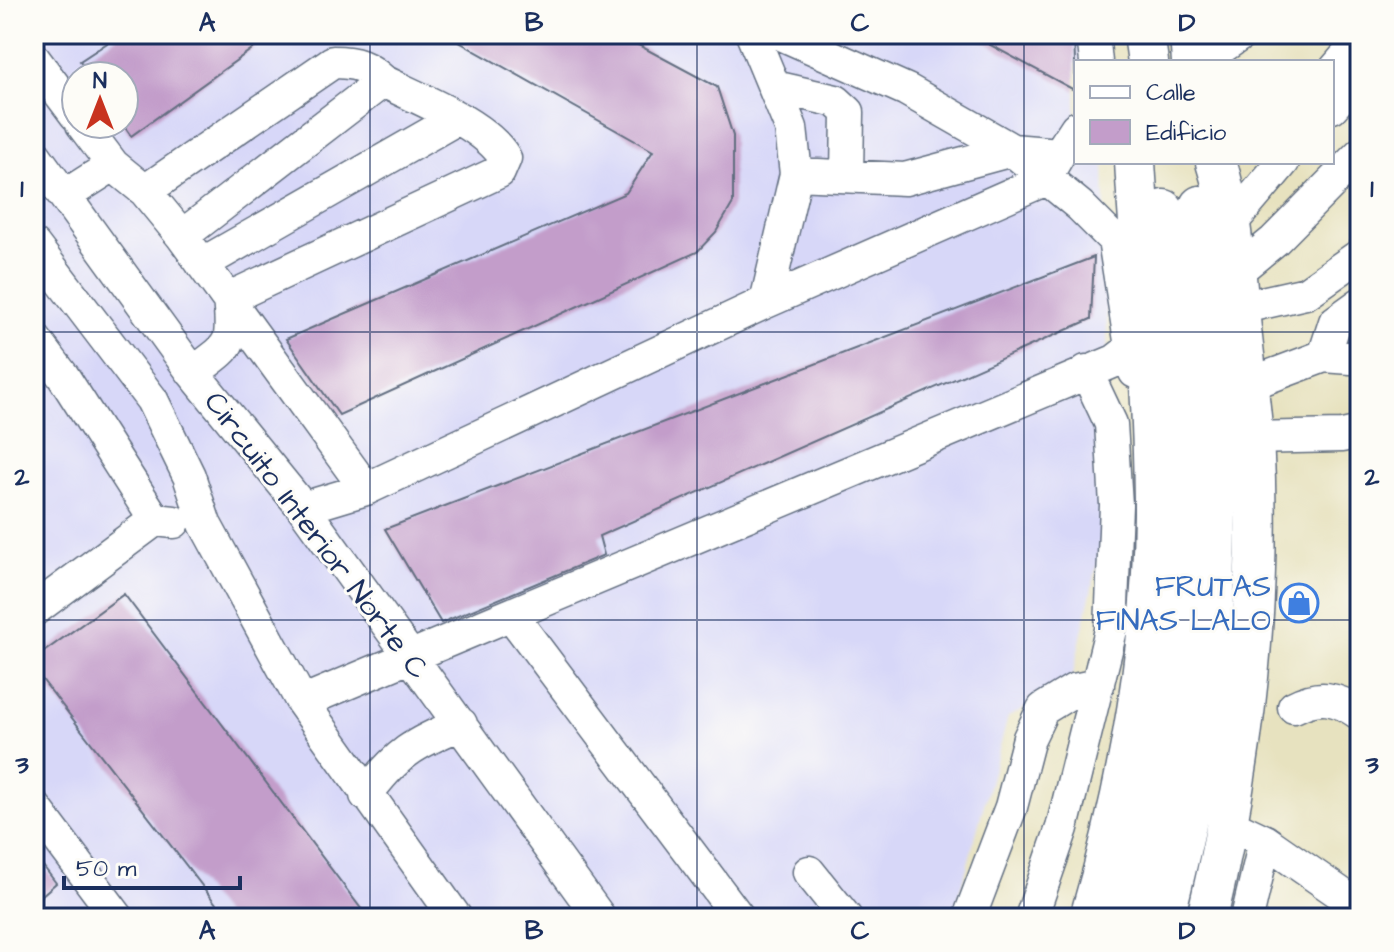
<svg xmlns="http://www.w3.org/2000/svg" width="1394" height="952" viewBox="0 0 1394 952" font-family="'Architects Daughter',sans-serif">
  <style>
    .built { fill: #d7d7f8; fill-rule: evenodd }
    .building { fill: #c39dca }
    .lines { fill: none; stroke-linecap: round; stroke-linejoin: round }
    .minor-casing { stroke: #626e80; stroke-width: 35 }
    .major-casing { stroke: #626e80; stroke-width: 43 }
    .minor { stroke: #fff; stroke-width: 32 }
    .major { stroke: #fff; stroke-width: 40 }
    .grid { fill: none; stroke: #1b2f5e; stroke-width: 2; stroke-opacity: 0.55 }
    .labels { text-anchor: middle; stroke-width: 6; stroke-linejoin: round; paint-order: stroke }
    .street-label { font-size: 30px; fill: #1b2f5e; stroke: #fdfcf7 }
    .shop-label { font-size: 30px; fill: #366cbe; stroke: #fdfcf7; text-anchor: end }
    .neatline { fill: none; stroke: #1b2f5e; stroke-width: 3 }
    .grid-label { font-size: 26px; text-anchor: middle; font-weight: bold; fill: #1b2f5e }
  </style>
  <rect width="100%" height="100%" fill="#fdfcf7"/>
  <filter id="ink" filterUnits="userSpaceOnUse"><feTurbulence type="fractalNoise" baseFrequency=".0125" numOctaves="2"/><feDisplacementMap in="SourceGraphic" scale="16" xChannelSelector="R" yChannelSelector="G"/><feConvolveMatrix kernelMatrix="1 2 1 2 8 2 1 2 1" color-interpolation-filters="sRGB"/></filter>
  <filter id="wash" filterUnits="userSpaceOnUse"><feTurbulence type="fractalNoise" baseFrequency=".006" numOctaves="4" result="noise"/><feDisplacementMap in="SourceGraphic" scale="32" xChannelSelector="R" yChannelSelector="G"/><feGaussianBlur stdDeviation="1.8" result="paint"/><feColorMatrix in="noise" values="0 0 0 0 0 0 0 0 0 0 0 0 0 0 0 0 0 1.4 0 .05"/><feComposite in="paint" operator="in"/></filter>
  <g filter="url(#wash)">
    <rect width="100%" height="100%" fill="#e7e2bf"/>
    <path class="built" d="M34 34H1102L1103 62H1076V162H1104L1110 505 1071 683 1008 717 953 918H34ZM76 76H124V124H76Z"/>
    <g id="blocks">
      <path class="building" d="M121 34H273L131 136 124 126V76H91L80 61Z
        M445 34H618L717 87 733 136V203L716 232 697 252 339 415 286 339 626 193 653 151Z
        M970 34H1074L1076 91Z
        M1094 257 1091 319 599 536 604 555 441 623 385 529Z
        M124 594 368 918H227L34 669V659Z
        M34 854 56 883 34 902Z"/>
    </g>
  </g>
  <g filter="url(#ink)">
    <use href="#blocks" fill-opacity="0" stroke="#626e80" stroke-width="2"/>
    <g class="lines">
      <g class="minor-casing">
        <path id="minor" d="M781 34 907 90 1012 150 1080 206 1114 240 1135 372
          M1093 34 1096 62
          M1191 58 1222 47 1241 34
          M34 59 76 115
          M1332 73 1360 40
          M775 87 836 101 848 112 847 176
          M1332 107 1360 75
          M82 124 113 165 145 191 182 236 366 489
          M34 154 193 373 303 508 600 918
          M796 174 905 179 1012 150 1059 154 1076 128
          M145 191 333 62C356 62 367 66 383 81
          M66 195 113 165
          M1228 227 1283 162
          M182 236 383 81C419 99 485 124 505 158L499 172 229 298C234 348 231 344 193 373
          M34 245 152 400 189 476 205 524 302 702 456 918
          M202 264 456 119
          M1235 273 1274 241 1360 154
          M766 302 1044 180 1059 154
          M1239 308 1306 293 1360 255
          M34 338 63 376 155 520
          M1324 356 1335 322 1360 304
          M1247 385 1324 356 1351 358 1360 354
          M1253 438 1342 436 1360 432
          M303 508 366 489 766 302 796 174 791 128 752 34
          M34 610 155 520 174 522
          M512 616 739 918
          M302 702 1115 361 1129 350
          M1294 707C1319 694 1336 697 1360 714
          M366 795C396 754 414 743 461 724
          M34 806 118 918
          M1227 823 1265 841 1360 907
          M809 872 846 918
          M969 918 1011 807 1029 738 1043 709 1074 690 1098 685
          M1031 918 1062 828 1111 630 1116 505 1111 424 1086 371
          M1247 918 1265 841"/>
      </g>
      <g class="major-casing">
        <path id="major" d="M1144 34 1148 62
          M1190 34 1192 62
          M1090 918C1128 787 1153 649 1154 513 1154 396 1142 278 1135 162
          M1127 918C1152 819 1176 717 1181 614 1188 479 1177 344 1164 210
          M1164 918C1179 855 1195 792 1203 728 1224 556 1216 378 1200 206
          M1207 918C1244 762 1263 598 1253 438 1250 402 1245 365 1241 329 1235 275 1233 214 1216 162"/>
      </g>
      <use href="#minor" class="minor"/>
      <use href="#major" class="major"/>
    </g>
  </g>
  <path class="grid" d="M370 34V918M697 34V918M1024 34V918M34 332H1360M34 620H1360"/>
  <defs>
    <g id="shop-ring" transform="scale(2)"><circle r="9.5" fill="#fdfcf7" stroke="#3f7fe0" stroke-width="1.5"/><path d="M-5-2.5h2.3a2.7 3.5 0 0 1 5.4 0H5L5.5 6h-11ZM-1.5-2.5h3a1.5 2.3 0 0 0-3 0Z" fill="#3f7fe0"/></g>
  </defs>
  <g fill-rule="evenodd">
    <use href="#shop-ring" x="1299" y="603"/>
  </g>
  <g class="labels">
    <g class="street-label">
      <text transform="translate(317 535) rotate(53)" y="10">Circuito Interior Norte C</text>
    </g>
    <g class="shop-label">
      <text x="1271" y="596">FRUTAS<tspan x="1271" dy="34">FINAS LALO</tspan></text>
    </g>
  </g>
  <rect width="1394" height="952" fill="none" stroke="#fdfcf7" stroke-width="88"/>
  <rect x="1074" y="60" width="260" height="104" fill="#fdfcf7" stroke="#a3aaba" stroke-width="2"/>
  <rect x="1090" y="86" width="40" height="12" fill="#ffffff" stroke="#a3aaba" stroke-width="2"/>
  <text x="1146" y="100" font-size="24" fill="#1b2f5e">Calle</text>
  <rect x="1090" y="120" width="40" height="24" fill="#c39dca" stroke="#a3aaba" stroke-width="2"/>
  <text x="1146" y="140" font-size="24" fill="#1b2f5e">Edificio</text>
  <g transform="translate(100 100)"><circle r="38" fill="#fdfcf7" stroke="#a3aaba" stroke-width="2"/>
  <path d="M0-6L14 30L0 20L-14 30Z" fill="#c8321e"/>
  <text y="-12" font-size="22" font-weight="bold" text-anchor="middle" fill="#1b2f5e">N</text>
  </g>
  <path d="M64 876v12h176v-12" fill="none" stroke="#1b2f5e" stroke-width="4"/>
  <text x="76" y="876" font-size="24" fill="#1b2f5e" stroke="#fdfcf7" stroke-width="6" paint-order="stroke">50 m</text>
  <rect x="44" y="44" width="1306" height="864" class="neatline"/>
  <g class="grid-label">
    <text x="207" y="31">A</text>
    <text x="534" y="31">B</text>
    <text x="860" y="31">C</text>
    <text x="1187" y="31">D</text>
    <text x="22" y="197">1</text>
    <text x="1372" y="197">1</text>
    <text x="22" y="485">2</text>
    <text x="1372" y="485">2</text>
    <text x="22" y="773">3</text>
    <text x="1372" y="773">3</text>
    <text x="207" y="939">A</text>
    <text x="534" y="939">B</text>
    <text x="860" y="939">C</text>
    <text x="1187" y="939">D</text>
  </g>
</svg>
